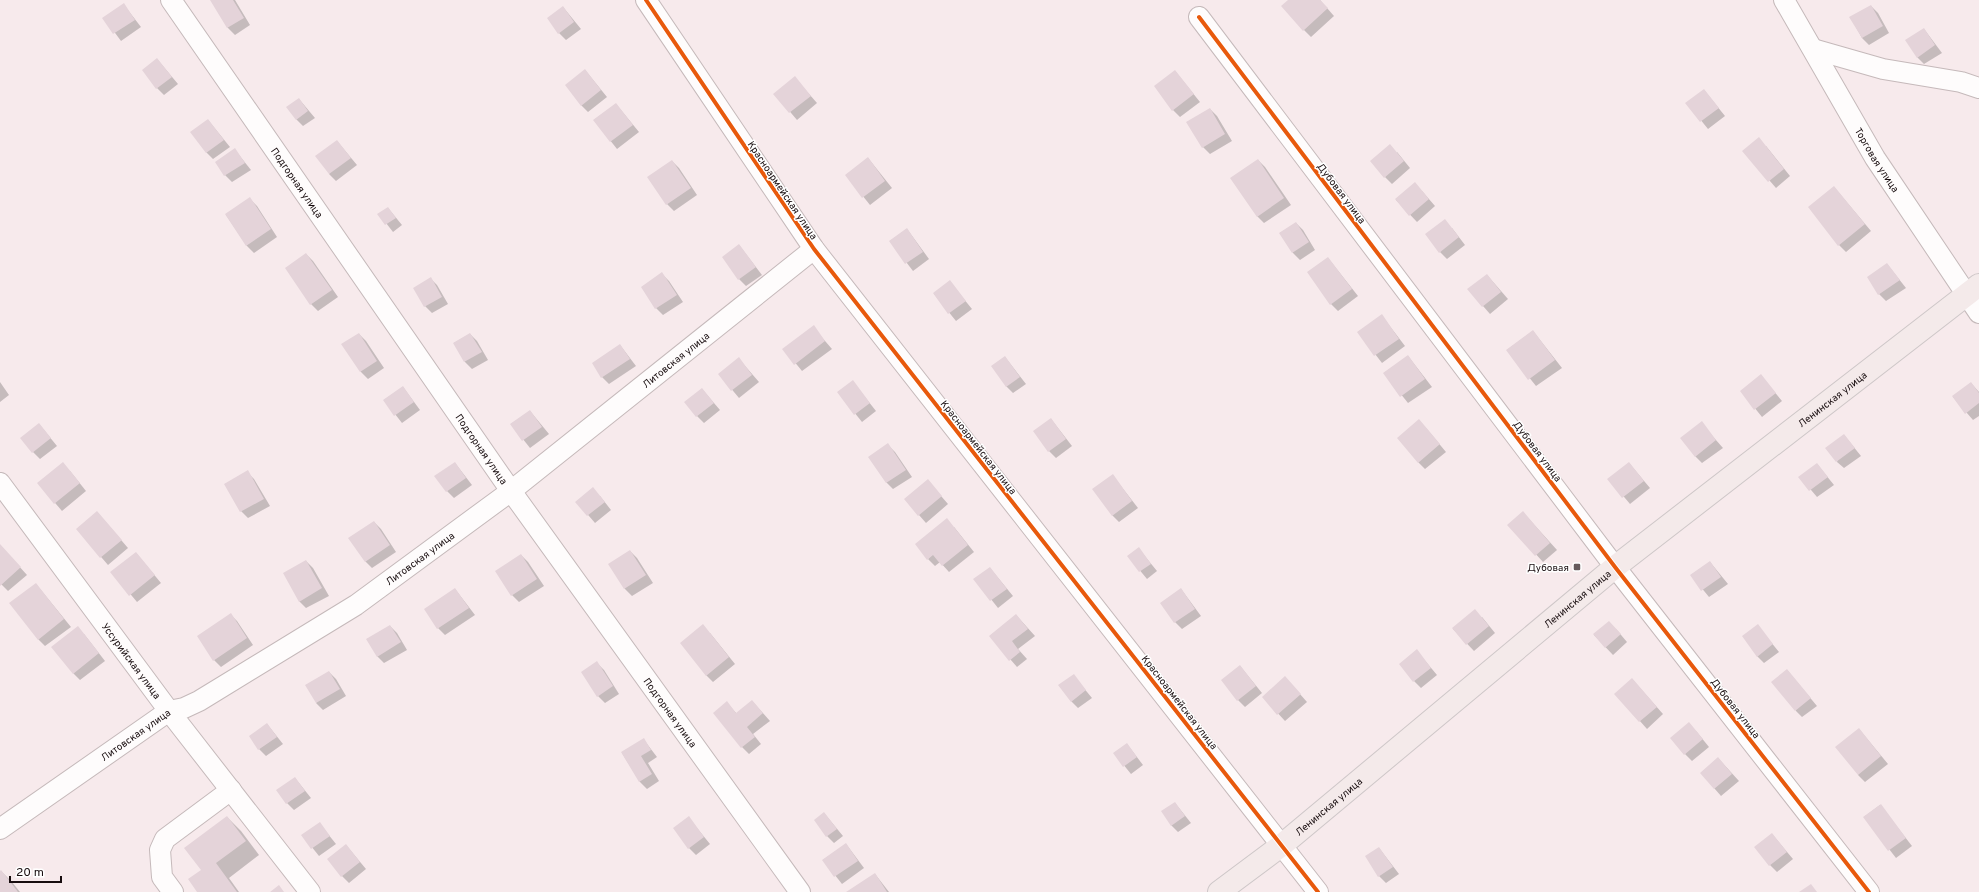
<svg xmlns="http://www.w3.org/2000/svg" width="1979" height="892" viewBox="0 0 1979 892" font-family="Overpass,sans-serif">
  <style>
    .shadow { fill: #0003 }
    .building { fill: #e4d3d9 }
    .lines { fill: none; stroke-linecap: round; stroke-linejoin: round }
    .minor-casing { stroke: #c5b9ba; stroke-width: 22 }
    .major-casing { stroke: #cec7c8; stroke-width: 24 }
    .minor { stroke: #fefcfc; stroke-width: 20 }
    .major { stroke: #f4eaea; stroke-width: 22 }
    .cycleway-casing { stroke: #fff; stroke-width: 6 }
    .cycleway { stroke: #e8590c; stroke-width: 4 }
    .poi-dot { fill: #665a5c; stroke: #fff; stroke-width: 1.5 }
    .labels { text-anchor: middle; stroke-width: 3; stroke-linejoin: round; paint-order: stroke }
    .street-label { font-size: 10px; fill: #180d0f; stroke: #fff }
    .poi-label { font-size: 10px; fill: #180d0f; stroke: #fff; text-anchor: end }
  </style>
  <rect width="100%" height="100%" fill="#f7eaec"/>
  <path class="shadow" d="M211 0H235L250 25 235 35 228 28Z
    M1289 0H1320L1334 16 1311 37 1304 30Z
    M124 5 141 27 121 41 104 18Z
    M1871 6 1878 13 1889 33 1869 45 1862 38 1851 18Z
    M563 7 581 29 566 40 559 33Z
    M1924 29 1942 53 1924 64 1917 57Z
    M157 59 178 84 164 95 157 88Z
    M585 70 607 97 588 112 581 105Z
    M1175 71 1200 102 1180 117 1173 110Z
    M795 78 817 103 797 120 775 94Z
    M1704 90 1725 116 1708 129 1687 103Z
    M299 99 315 118 303 126 296 119Z
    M616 104 639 132 617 149 594 120Z
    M1210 109 1217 116 1232 141 1210 154 1203 147Z
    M208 120 230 147 213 159 206 152Z
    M337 141 357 165 336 181 329 174Z
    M1766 146 1790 176 1776 188 1744 151Z
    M235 150 251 170 232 182 225 175Z
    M1397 152 1410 168 1392 184 1385 177Z
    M868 158 892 188 870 205 846 175Z
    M1258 160 1265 167 1291 205 1264 223 1257 216Z
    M672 161 679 168 697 195 674 211 667 204Z
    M1834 187 1871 231 1846 252 1839 245Z
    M1422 191 1435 206 1417 222 1396 200Z
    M250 199 257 206 277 237 254 253 247 246 226 215Z
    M388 208 402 225 393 232 379 214Z
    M1296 223 1303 230 1315 250 1300 260 1293 253 1280 233Z
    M1452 228 1465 245 1447 259 1440 252Z
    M907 229 929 259 913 271 890 241Z
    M739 245 762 275 746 286 739 279Z
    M306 254 313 261 338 297 318 311 311 304Z
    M1328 258 1358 296 1338 311 1331 304Z
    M1887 264 1906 288 1886 301 1879 294Z
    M662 274 669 281 683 302 663 315 656 308 642 287Z
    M1487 275 1508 299 1490 314 1469 290Z
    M430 278 437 285 448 304 432 313 425 306Z
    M950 282 972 309 956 321 934 294Z
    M1382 316 1405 346 1382 363 1358 332Z
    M813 327 832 349 802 371 784 349Z
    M1533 331 1562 368 1536 386 1507 350Z
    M359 334 366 341 384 368 368 379 361 372 343 345Z
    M470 334 477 341 488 360 472 369 465 362 454 343Z
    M620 345 636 366 609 384 602 377Z
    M1408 356 1432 387 1408 403 1384 373Z
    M1005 357 1026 384 1013 393 1006 386Z
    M739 359 759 382 739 398 719 374Z
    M1761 376 1782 401 1762 417 1741 391Z
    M0 382 9 395 0 402Z
    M853 382 876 411 862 422 838 392Z
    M1971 383 1979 392V416L1973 420 1953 397Z
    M403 387 420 410 402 423 384 400Z
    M702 389 720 410 704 423 697 416Z
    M530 411 549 434 530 448 511 424Z
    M1051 419 1072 446 1056 458 1049 451Z
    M1701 423 1723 448 1702 463 1695 456Z
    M39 424 57 446 40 459 33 452Z
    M1426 428 1446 452 1425 469 1418 462Z
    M1844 435 1861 456 1844 468 1837 462Z
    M888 445 895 452 912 477 893 489 886 482Z
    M455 463 472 485 454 498 447 491Z
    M1629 463 1650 488 1630 504 1609 479Z
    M1817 464 1834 485 1817 497 1800 477Z
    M70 471 86 491 62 511 38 483Z
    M247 472 254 479 270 506 248 518 241 511Z
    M1113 476 1138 508 1119 522 1112 515Z
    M928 481 948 504 926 523 905 499Z
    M600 496 611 510 595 523 577 502Z
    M97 512 128 548 108 565 77 529Z
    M1529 519 1557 550 1543 562 1509 525Z
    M374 522 381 529 396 552 372 568 365 561Z
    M954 527 974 552 949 572 940 562 935 566 928 559Z
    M0 545 27 575 8 591 0 583Z
    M1139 549 1157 571 1147 579 1128 556Z
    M630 551 637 558 653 583 632 596 625 589 610 564Z
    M136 553 161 583 137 602 112 572Z
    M521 555 528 562 544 586 519 602 512 595Z
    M306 561 313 568 329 596 306 608 299 601Z
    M1710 562 1728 584 1709 597 1691 575Z
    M990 568 1013 596 998 608 975 579Z
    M36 584 71 627 45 646 38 639Z
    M455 589 475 615 445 635 438 628Z
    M1181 589 1201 616 1182 629 1175 622Z
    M230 614 237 621 253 645 221 667 214 660Z
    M1016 615 1035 636 1018 649 1027 659 1017 667 990 636Z
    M1482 617 1495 633 1474 651 1453 629Z
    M1757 625 1779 652 1764 663 1757 656Z
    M390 626 397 633 407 650 384 663 377 656Z
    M1616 629 1627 642 1613 655 1594 635Z
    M710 633 735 664 713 682 706 675Z
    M84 634 105 661 80 680 73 673Z
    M1417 651 1437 675 1421 688 1414 681Z
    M597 663 604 670 619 694 605 703 598 696Z
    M1240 666 1262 693 1245 707 1238 700Z
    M1787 670 1817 706 1802 717 1796 711Z
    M329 672 336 679 346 696 323 710 316 703Z
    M1073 675 1092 698 1078 708 1071 701Z
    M1632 679 1663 714 1647 729 1616 694Z
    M1292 685 1307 702 1285 721 1263 697Z
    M752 701 770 721 753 734 761 744 749 754 742 747 727 703 737 714Z
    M267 724 283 744 266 756 259 749Z
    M1859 729 1888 764 1865 782 1858 775Z
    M1696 731 1709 747 1692 761 1685 754Z
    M644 740 657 757 648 763 659 781 647 789 640 782 622 753Z
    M1127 744 1143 765 1131 774 1114 753Z
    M1718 758 1739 781 1721 796 1701 773Z
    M295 778 311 798 294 810 287 803Z
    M1175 803 1191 823 1178 832 1171 825Z
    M1880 805 1912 846 1896 858 1864 817Z
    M824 813 843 836 834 843 827 836Z
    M227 817 241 831 259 855 229 878 239 892H198L202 870Z
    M688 817 710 844 696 855 689 848Z
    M320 824 336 844 319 856 303 836Z
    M1772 834 1793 859 1777 872 1770 865Z
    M846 844 864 868 842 884 823 860Z
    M346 845 366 869 349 883 342 876Z
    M1379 848 1399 874 1386 883 1379 876Z
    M1 871 12 882 20 892H0Z
    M875 874 889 892H848Z"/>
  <path class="building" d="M210 0H233L244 18 227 28Z
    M1288 0H1320L1328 8 1303 31 1281 6Z
    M124 3 135 20 113 34 102 18Z
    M1871 5 1883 26 1862 38 1849 17Z
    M563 6 574 22 558 34 547 18Z
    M1924 28 1935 45 1917 58 1905 40Z
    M157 58 172 77 156 89 142 70Z
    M585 69 601 90 581 106 565 85Z
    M1175 70 1194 94 1172 111 1154 86Z
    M795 76 811 96 789 113 773 94Z
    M1704 89 1719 108 1700 122 1685 103Z
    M299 98 308 111 296 120 286 107Z
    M616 103 633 125 610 142 593 120Z
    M1210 108 1225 134 1202 148 1186 122Z
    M208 119 224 140 206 153 190 132Z
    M1759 137 1784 169 1768 182 1742 151Z
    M337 140 351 158 329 174 315 156Z
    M1390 144 1404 161 1384 178 1370 161Z
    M235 148 245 163 224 176 215 162Z
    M868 157 885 181 862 198 845 175Z
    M1258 159 1284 198 1257 217 1230 178Z
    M672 160 691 188 666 205 647 177Z
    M1415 182 1429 199 1409 216 1395 199Z
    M1834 186 1865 224 1838 246 1808 207Z
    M250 197 271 229 246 246 225 214Z
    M388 207 396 218 385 225 377 214Z
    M1445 219 1459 237 1439 253 1425 234Z
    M1296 222 1309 242 1292 253 1279 233Z
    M907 228 923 252 905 264 889 241Z
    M739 244 756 267 738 280 722 257Z
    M306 253 332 290 310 305 285 268Z
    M1328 257 1352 289 1330 305 1307 272Z
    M1887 263 1900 280 1878 295 1867 277Z
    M662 272 677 295 655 309 641 287Z
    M1487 274 1501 292 1482 307 1467 289Z
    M431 277 442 297 424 307 413 288Z
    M950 280 966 301 948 314 933 293Z
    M1382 314 1399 339 1374 356 1357 332Z
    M814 325 825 341 794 365 782 349Z
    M1533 330 1555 360 1528 380 1506 350Z
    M359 333 377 361 360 372 341 344Z
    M470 333 482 352 464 362 453 343Z
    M620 344 630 359 601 378 592 363Z
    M1408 355 1425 379 1400 397 1383 373Z
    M1005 356 1020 377 1006 387 991 366Z
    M739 357 752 375 731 391 718 374Z
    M1761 374 1776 393 1754 410 1740 391Z
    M853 380 870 403 854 415 837 392Z
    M1971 382 1979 393V403L1965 414 1952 396Z
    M403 386 414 402 394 416 383 400Z
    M702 388 714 403 696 417 684 402Z
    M530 410 542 427 522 441 510 424Z
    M1051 418 1066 439 1048 452 1033 431Z
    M1419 419 1440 444 1418 463 1397 438Z
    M1702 421 1716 440 1695 457 1680 438Z
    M39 423 51 438 32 453 20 438Z
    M1844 434 1855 448 1836 462 1825 448Z
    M888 443 906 470 886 483 868 457Z
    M63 462 80 483 54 504 37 483Z
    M455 462 466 478 446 492 434 476Z
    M1629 462 1644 481 1622 498 1607 479Z
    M1817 463 1828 477 1809 491 1798 477Z
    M248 470 264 499 240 512 224 484Z
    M1113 474 1132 501 1112 516 1092 489Z
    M928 479 942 496 918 516 904 499Z
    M593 487 605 502 587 516 575 502Z
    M97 511 122 540 100 558 76 529Z
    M1523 511 1550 543 1535 556 1507 525Z
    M947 518 968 545 942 566 933 555 927 560 915 544Z
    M374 521 390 545 365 562 348 538Z
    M0 544 21 567 0 586Z
    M1139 547 1151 564 1139 572 1127 556Z
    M630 550 646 575 624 589 608 564Z
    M136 552 155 575 129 596 110 572Z
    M521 554 537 579 511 596 495 571Z
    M306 560 322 588 299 602 283 573Z
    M1710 561 1721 577 1701 591 1690 575Z
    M990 567 1007 589 990 601 973 579Z
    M36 583 64 619 38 640 9 603Z
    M455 588 469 608 437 629 424 609Z
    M1181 588 1195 609 1174 623 1160 603Z
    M1475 609 1489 626 1466 645 1452 628Z
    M231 613 247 638 213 661 197 636Z
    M1016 614 1028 629 1012 641 1020 652 1009 661 989 636Z
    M1609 621 1621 634 1605 648 1593 634Z
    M703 624 729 657 706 676 680 643Z
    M1758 624 1773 644 1757 657 1742 636Z
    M390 625 401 642 377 657 366 639Z
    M78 626 99 653 73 674 51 647Z
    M1417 649 1431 668 1413 682 1399 664Z
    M597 661 613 686 597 697 581 672Z
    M1240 665 1256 686 1237 701 1221 680Z
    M1787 669 1811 698 1795 711 1771 682Z
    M329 671 340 689 316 703 305 685Z
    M1074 674 1086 690 1071 702 1058 685Z
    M1285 676 1301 694 1277 715 1262 697Z
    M1632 678 1657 707 1639 722 1614 694Z
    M752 700 763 713 747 727 755 737 741 748 713 713 727 701 736 713Z
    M1689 722 1703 739 1684 755 1670 738Z
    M267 723 277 737 258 750 249 736Z
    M1859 728 1881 756 1858 775 1835 747Z
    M644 738 651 750 641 756 652 774 639 782 621 752Z
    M1127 743 1137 757 1123 767 1113 753Z
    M1718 757 1732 774 1714 789 1700 773Z
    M295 777 305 791 286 804 276 790Z
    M1175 802 1185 816 1171 826 1161 811Z
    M1881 804 1906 838 1888 851 1863 817Z
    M824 812 837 829 826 837 814 820Z
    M227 816 246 841 216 863 237 892H197L188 879 201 870 184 848Z
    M689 816 704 837 688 849 673 828Z
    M320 822 330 836 311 849 301 835Z
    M1772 833 1787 852 1769 866 1754 847Z
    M846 843 858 861 834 877 822 860Z
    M346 844 360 862 341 877 327 859Z
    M1379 847 1393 867 1378 877 1365 856Z
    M1 870 18 892H0V871Z
    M875 873 887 892H846Z
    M1811 884 1817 892H1799Z
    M279 885 284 892H270Z"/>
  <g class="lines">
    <g class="minor-casing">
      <g id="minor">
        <path id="s1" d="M171 0 511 491 800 892"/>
        <path d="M646 0 814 249 1318 892"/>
        <path id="s2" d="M1784 0 1875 158 1979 313"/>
        <path d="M1199 17 1615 567 1869 892"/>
        <path d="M1813 49 1883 69 1961 82 1979 88"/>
        <path id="s3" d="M0 483 169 711 310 892"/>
        <path id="s4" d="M0 829 169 711 184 708 199 701 356 605 511 491 814 249"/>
        <path d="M173 892 162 877 160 850 165 839 231 790"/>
      </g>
    </g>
    <g class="major-casing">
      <g id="major">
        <path id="s5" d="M1219 892 1282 845 1615 567 1979 285"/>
      </g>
    </g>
    <use href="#minor" class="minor"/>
    <use href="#major" class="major"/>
    <g class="cycleway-casing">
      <path id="cycleway" d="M646 0 814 249 1318 892
        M1199 17 1615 567 1869 892"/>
    </g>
    <use href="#cycleway" class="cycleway"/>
  </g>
  <rect class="poi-dot" x="1573" y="563" width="8" height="8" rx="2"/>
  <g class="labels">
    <g class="street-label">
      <text dy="4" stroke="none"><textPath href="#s2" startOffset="185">Торговая улица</textPath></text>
      <text dy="4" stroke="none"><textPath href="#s1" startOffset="222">Подгорная улица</textPath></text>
      <text transform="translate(783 190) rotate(56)" y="4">Красноармейская улица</text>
      <text transform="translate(1342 193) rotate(53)" y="4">Дубовая улица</text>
      <text dy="4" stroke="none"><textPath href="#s4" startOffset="825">Литовская улица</textPath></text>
      <text dy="4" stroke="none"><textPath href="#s5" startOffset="787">Ленинская улица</textPath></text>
      <text transform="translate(979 447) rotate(52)" y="4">Красноармейская улица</text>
      <text dy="4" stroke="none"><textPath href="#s1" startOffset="546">Подгорная улица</textPath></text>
      <text transform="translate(1538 451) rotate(53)" y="4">Дубовая улица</text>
      <text dy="4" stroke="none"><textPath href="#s4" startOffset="501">Литовская улица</textPath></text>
      <text dy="4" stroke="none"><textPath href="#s5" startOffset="463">Ленинская улица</textPath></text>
      <text dy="4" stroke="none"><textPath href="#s3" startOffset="221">Уссурийская улица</textPath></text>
      <text transform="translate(1180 702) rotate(52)" y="4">Красноармейская улица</text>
      <text transform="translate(1736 708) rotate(52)" y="4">Дубовая улица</text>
      <text dy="4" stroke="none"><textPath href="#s1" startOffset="870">Подгорная улица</textPath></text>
      <text dy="4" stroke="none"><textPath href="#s4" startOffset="165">Литовская улица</textPath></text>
      <text dy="4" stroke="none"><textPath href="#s5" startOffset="139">Ленинская улица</textPath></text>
    </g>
    <g class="poi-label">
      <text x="1569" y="571">Дубовая</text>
    </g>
  </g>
  <path d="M10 876v6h51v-6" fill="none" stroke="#180d0f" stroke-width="2"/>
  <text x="16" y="876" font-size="12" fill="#180d0f" stroke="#ffffff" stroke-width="3" paint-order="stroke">20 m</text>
</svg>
